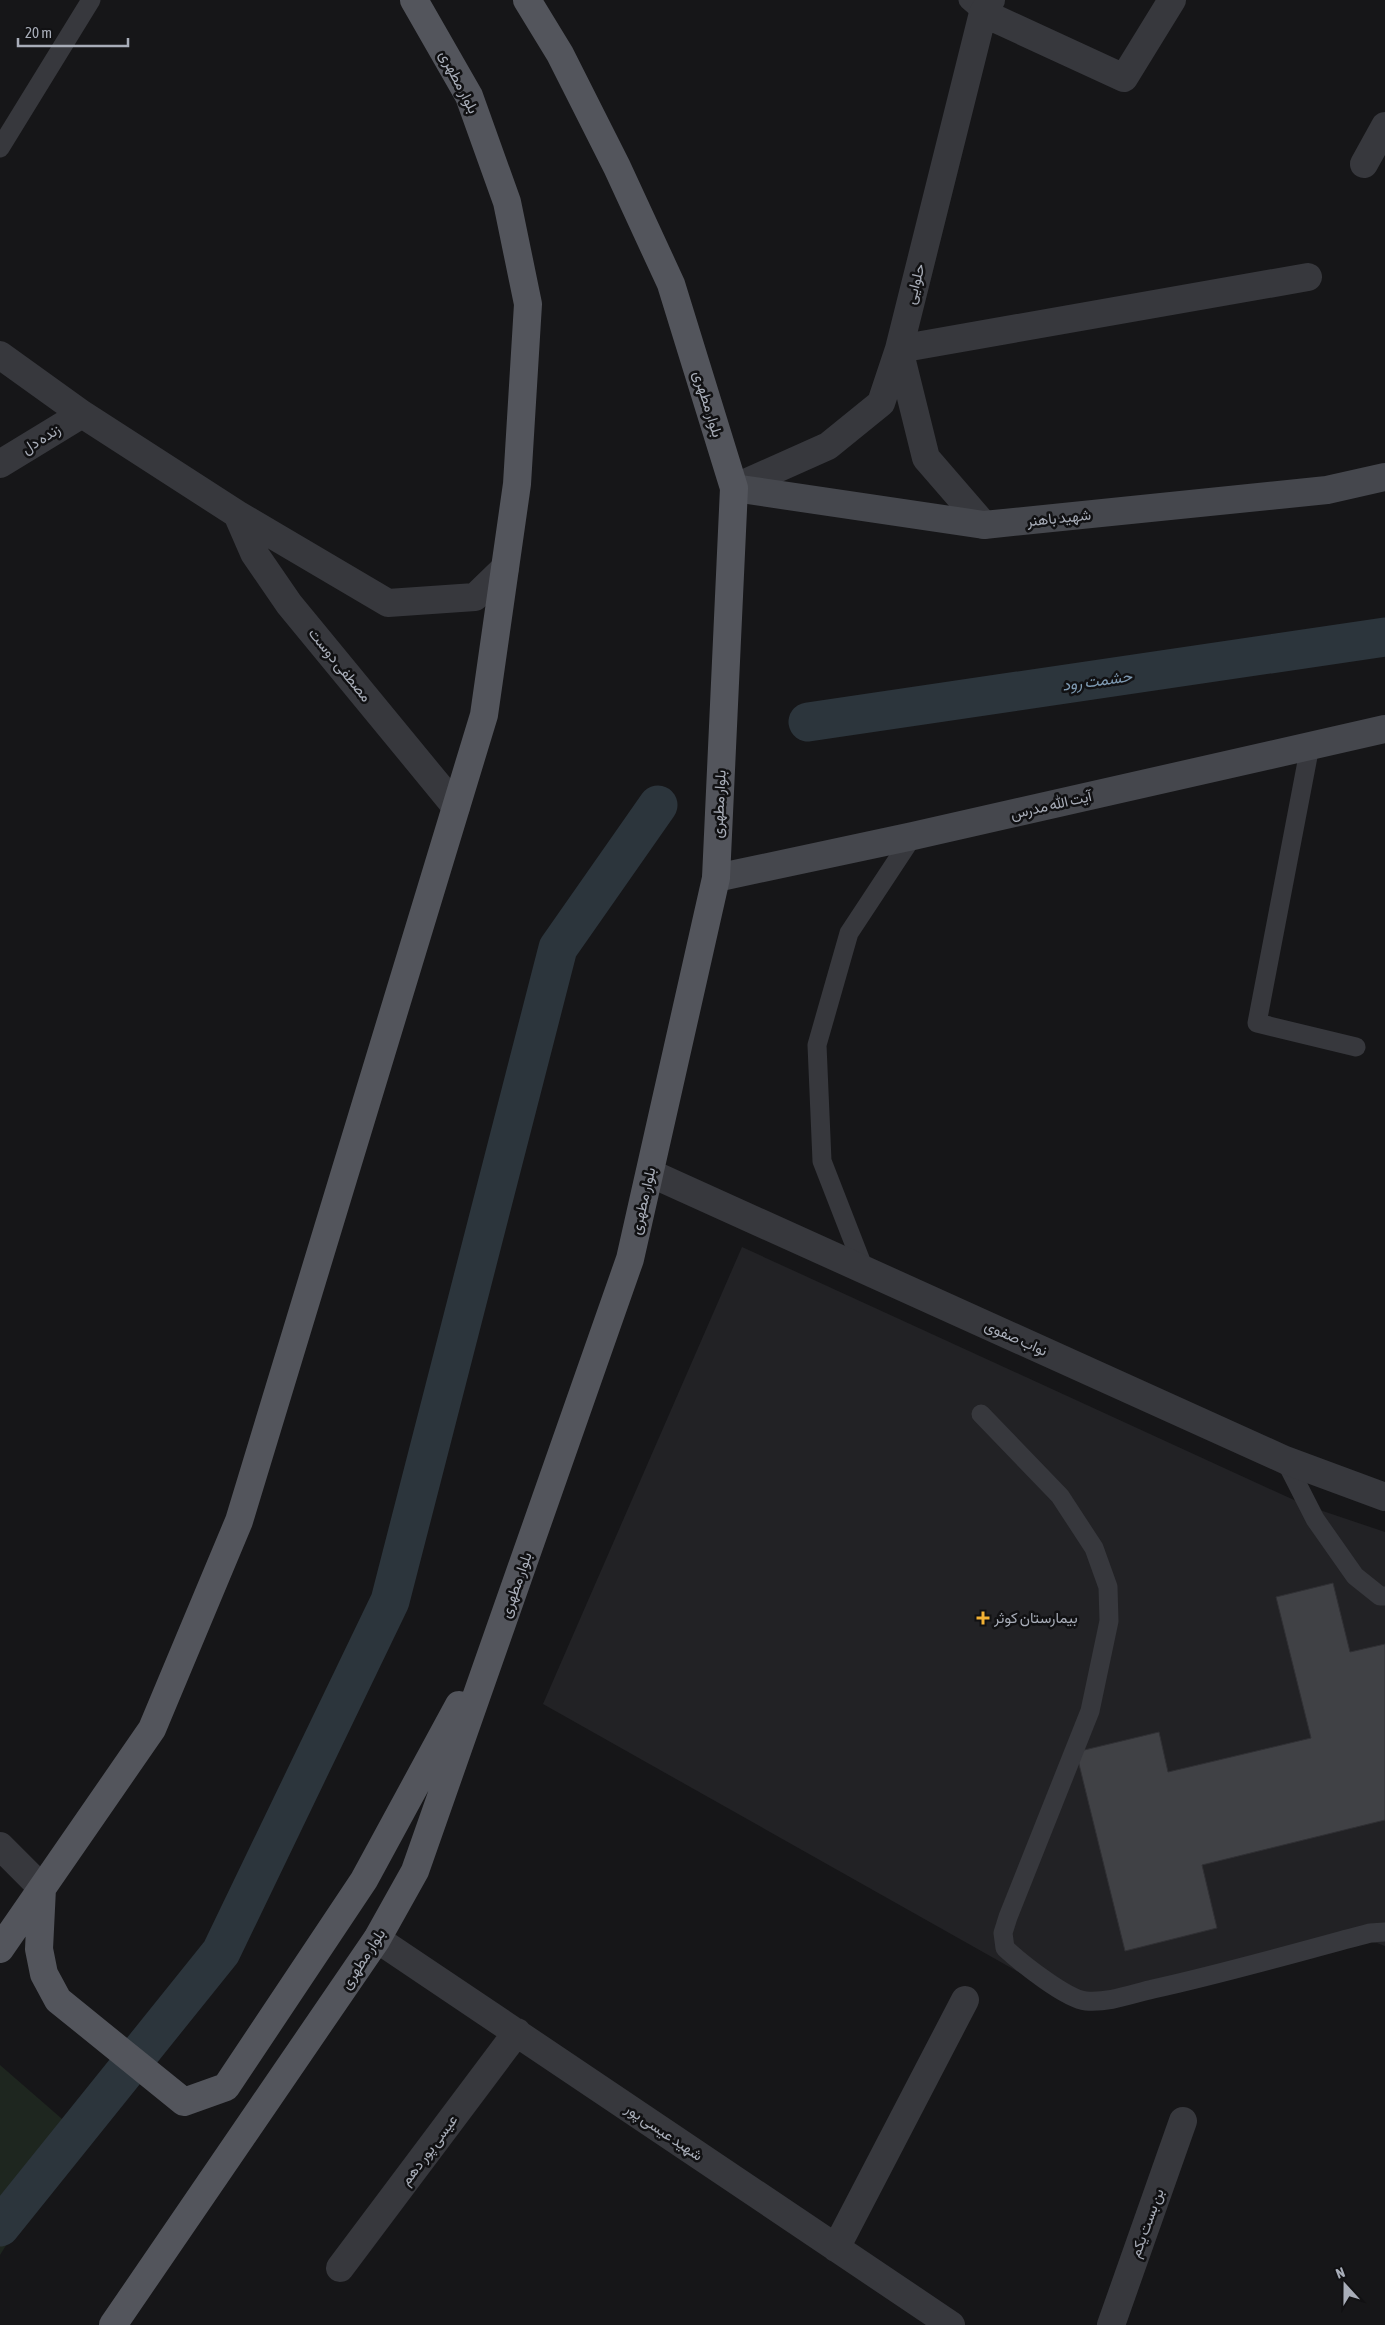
<svg xmlns="http://www.w3.org/2000/svg" width="1385" height="2325" viewBox="0 0 1385 2325" font-family="'Asap Condensed',Vazirmatn,sans-serif">
  <style>
    .built { fill: #222225 }
    .green { fill: #1e261f }
    .lines { fill: none; stroke-linecap: round; stroke-linejoin: round }
    .canal { stroke: #2c353c; stroke-width: 39 }
    .building { fill: #404145; stroke: #303034 }
    .service { stroke: #37383d; stroke-width: 19 }
    .minor { stroke: #37383d; stroke-width: 28 }
    .secondary { stroke: #45474d; stroke-width: 28 }
    .primary { stroke: #53555c; stroke-width: 28 }
    .poi-dot { fill: #f2b134; stroke: #111113; stroke-width: 2 }
    .labels { text-anchor: middle; stroke-width: 5; stroke-linejoin: round; paint-order: stroke }
    .street-label { font-size: 15px; fill: #a8adb8; stroke: #111113 }
    .poi-label { font-size: 15px; fill: #a8adb8; stroke: #111113; text-anchor: start }
    .water-label { font-size: 16px; font-style: italic; fill: #7f9bb3; stroke: #111113 }
  </style>
  <rect width="100%" height="100%" fill="#161618"/>
  <path class="built" d="M742 1247 1305 1505 1385 1532V1946L1377 1943 1347 1942 1084 2009 543 1704Z"/>
  <path class="green" d="M0 2065 77 2132 0 2255Z"/>
  <g class="lines">
    <path class="canal" d="M808 722 1385 637
      M0 2227 221 1952 390 1601 558 948 658 805"/>
  </g>
  <path class="building" d="M1333 1583 1350 1652 1385 1644V1820L1202 1865 1217 1928 1125 1951 1076 1752 1159 1732 1168 1772 1311 1738 1276 1597Z"/>
  <g class="lines">
    <path class="service" d="M968 0 983 13
      M0 148 91 0
      M1310 746 1257 1023 1356 1047
      M864 1269 822 1161 817 1045 849 933 913 836
      M981 1414 1060 1496 1094 1548 1108 1587 1109 1621 1090 1711 1008 1917 1003 1933 1005 1948C1020 1962 1066 1999 1086 2001 1108 2003 1132 1994 1153 1989 1226 1973 1298 1952 1370 1933L1385 1932
      M1285 1460 1315 1519 1355 1576 1380 1596H1385"/>
    <path class="minor" d="M983 13 1124 78 1172 0
      M1364 164 1385 126
      M899 349 1308 277
      M899 349 926 458 984 525
      M0 355 82 414 237 514 388 603 475 597 505 568
      M0 464 82 414
      M734 488 828 446 881 403 899 349 983 13 991 0
      M237 514 254 553 289 604 456 807
      M650 1173 1285 1460 1385 1497
      M0 1846 42 1888
      M377 1939 951 2325
      M836 2248 965 2000
      M340 2268 517 2032
      M1111 2325 1183 2121"/>
    <path class="secondary" d="M734 488 984 525 1327 490 1385 477
      M716 878 913 836 1385 729"/>
    <path class="primary" d="M42 1888 39 1949 44 1974 58 2000 184 2102 226 2087 364 1880 459 1705
      M0 1949 152 1729 239 1521 484 715 517 484 528 304 507 202 469 96 414 0
      M113 2325 377 1939 415 1871 630 1259 716 878 734 488 671 284 617 167 560 54 527 0"/>
  </g>
  <path class="poi-dot" d="M980.5 1610.5h5v5h5v5h-5v5h-5v-5h-5v-5h5z"/>
  <g class="labels">
    <g class="street-label">
      <text transform="translate(459 82) rotate(63)" y="5">بلوار مطهری</text>
      <text transform="translate(915 284) rotate(-76)" y="5">حلوایی</text>
      <text transform="translate(708 404) rotate(73)" y="5">بلوار مطهری</text>
      <text transform="translate(41 439) rotate(-32)" y="5">زنده دل</text>
      <text transform="translate(1059 518) rotate(-6)" y="5">شهید باهنر</text>
      <text transform="translate(340 665) rotate(51)" y="5">مصطفی دوست</text>
      <text transform="translate(719 804) rotate(-87)" y="5">بلوار مطهری</text>
      <text transform="translate(1051 805) rotate(-13)" y="5">آیت الله مدرس</text>
      <text transform="translate(643 1201) rotate(-77)" y="5">بلوار مطهری</text>
      <text transform="translate(1016 1338) rotate(24)" y="5">نواب صفوی</text>
      <text transform="translate(516 1585) rotate(-71)" y="5">بلوار مطهری</text>
      <text transform="translate(363 1959) rotate(-57)" y="5">بلوار مطهری</text>
      <text transform="translate(664 2132) rotate(34)" y="5">شهید عیسی پور</text>
      <text transform="translate(429 2150) rotate(-53)" y="5">عیسی پور دهم</text>
      <text transform="translate(1147 2223) rotate(-70)" y="5">بن بست یکم</text>
    </g>
    <g class="poi-label">
      <text x="994" y="1623">بیمارستان کوثر</text>
    </g>
    <g class="water-label">
      <text transform="translate(1097 680) rotate(-8)" y="6">حشمت رود</text>
    </g>
  </g>
  <g transform="translate(1345 2285) rotate(339)" stroke="#111113" stroke-width="4" paint-order="stroke">
  <path d="M0-4L9 19L0 12L-9 19Z" fill="#a8adb8"/>
  <text y="-8" font-size="14" font-weight="bold" text-anchor="middle" fill="#a8adb8">N</text>
  </g>
  <path d="M18 38v8h110v-8" fill="none" stroke="#a8adb8" stroke-width="2.5"/>
  <text x="25" y="38" font-size="15" fill="#a8adb8" stroke="#111113" stroke-width="4" paint-order="stroke">20 m</text>
</svg>
